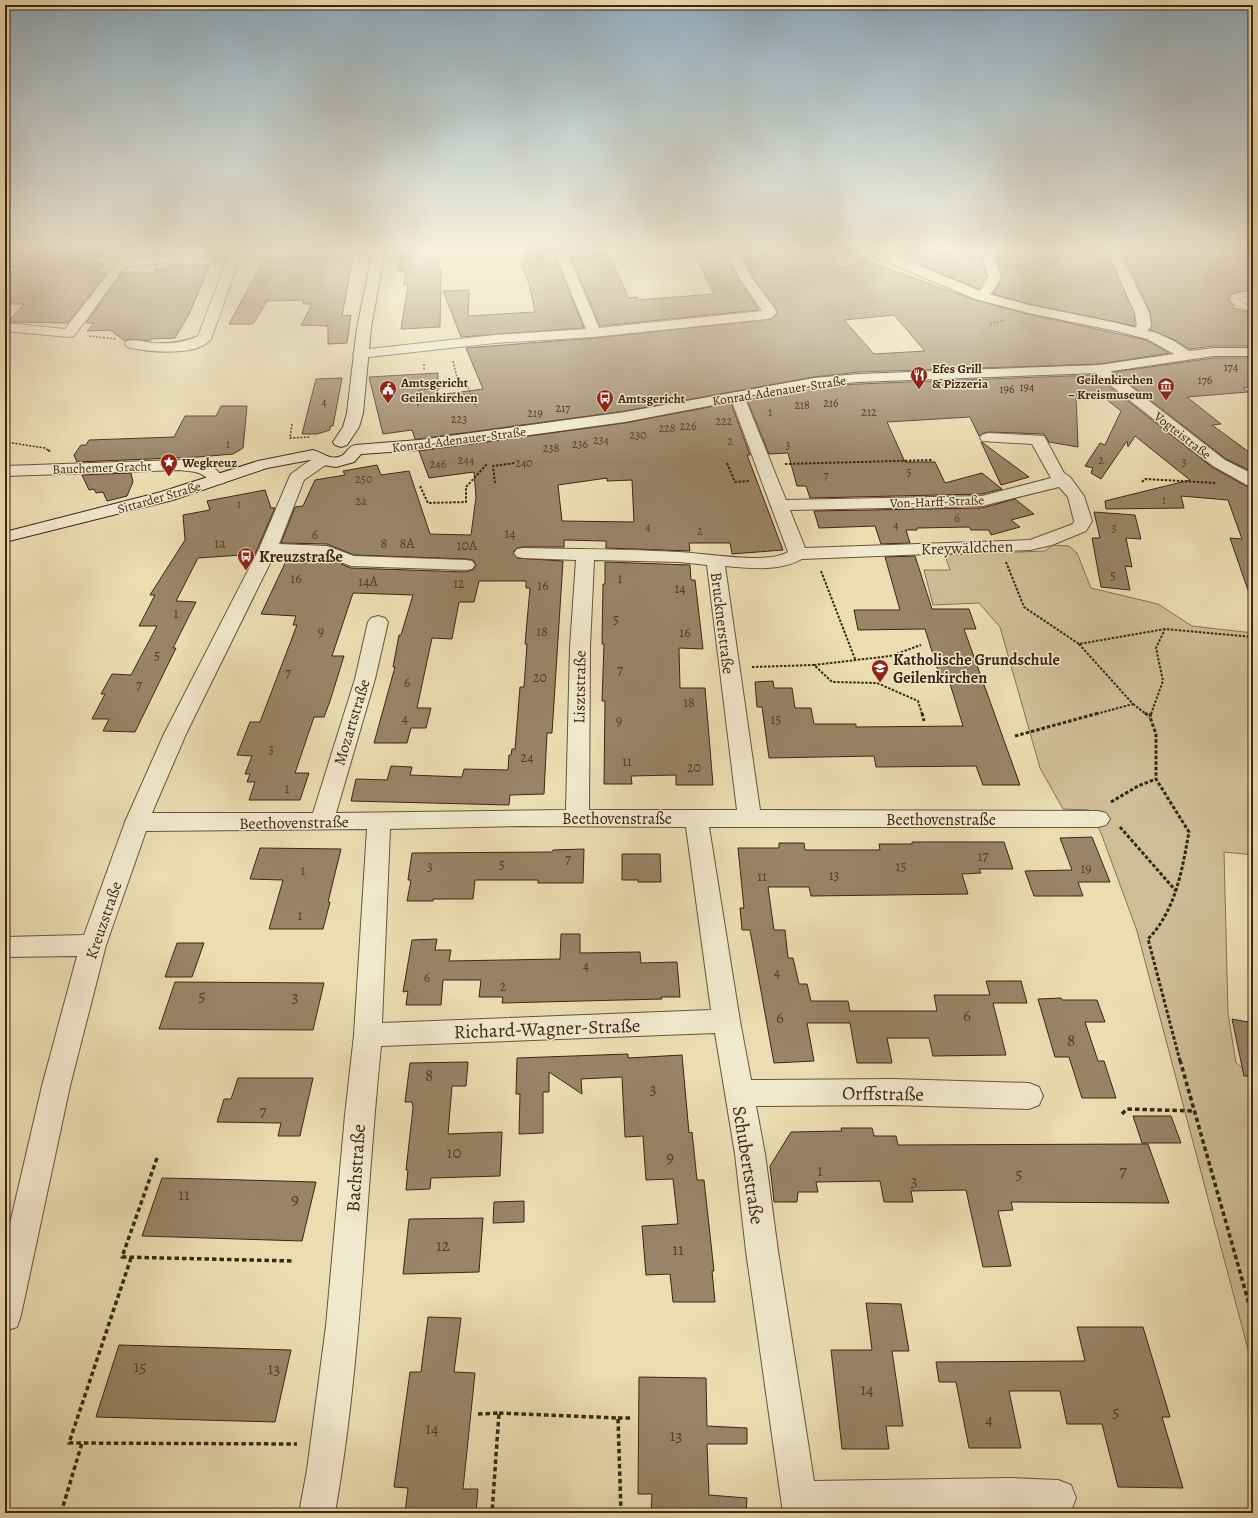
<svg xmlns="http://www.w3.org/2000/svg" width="1258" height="1518" viewBox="0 0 1258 1518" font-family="Alegreya,serif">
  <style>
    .green { fill: #cdbe97; stroke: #867156 }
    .building { fill: #988467; stroke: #402415; fill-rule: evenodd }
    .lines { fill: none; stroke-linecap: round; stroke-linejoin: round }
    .lane-casing { stroke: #6a523c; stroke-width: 1 }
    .street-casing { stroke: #6a523c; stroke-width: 2 }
    .secondary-casing { stroke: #402415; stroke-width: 2 }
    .path-far3 { stroke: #402415; stroke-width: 1.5; stroke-dasharray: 2 1.5; stroke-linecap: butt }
    .path-far2 { stroke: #402415; stroke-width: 2; stroke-dasharray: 2.5 1.5; stroke-linecap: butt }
    .path-far1 { stroke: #402415; stroke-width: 3; stroke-dasharray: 3.5 2; stroke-linecap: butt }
    .path { stroke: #402415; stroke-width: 3.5; stroke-dasharray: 4.5 3; stroke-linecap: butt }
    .lane { fill: #f1e9cd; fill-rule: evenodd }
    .street { fill: #f1e9cd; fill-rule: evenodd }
    .secondary { fill: #f1e9cd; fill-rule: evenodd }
    .labels { text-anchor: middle; stroke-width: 3; stroke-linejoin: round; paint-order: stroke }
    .far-number-label { font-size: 12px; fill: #563c2a }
    .far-poi-label { font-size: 13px; font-weight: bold; fill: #402415; stroke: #f1e9cd; text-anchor: start }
    .far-street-label { font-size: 13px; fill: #402415; stroke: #f1e9cd }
    .number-label { font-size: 14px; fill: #563c2a }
    .street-label { font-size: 16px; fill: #402415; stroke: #f1e9cd }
    .poi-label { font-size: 16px; font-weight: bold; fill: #402415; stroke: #f1e9cd; text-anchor: start }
    .near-number-label { font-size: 17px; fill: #563c2a }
    .near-street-label { font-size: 19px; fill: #402415; stroke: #f1e9cd }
  </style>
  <rect width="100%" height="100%" fill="#eaddb2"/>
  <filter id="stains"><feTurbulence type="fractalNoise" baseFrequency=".005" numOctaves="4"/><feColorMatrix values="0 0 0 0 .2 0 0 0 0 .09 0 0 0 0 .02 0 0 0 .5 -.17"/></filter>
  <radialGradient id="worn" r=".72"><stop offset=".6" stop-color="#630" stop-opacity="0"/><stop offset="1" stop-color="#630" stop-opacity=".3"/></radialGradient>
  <path class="green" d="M139 250H174L181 253 137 260 132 258Z
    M1053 545 1069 546 1077 553 1091 588 1158 604 1192 626 1253 633V855L1224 852 1228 1013 1236 1063 1253 1076V1368L1137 931 1101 833 1089 810 1063 809 1040 768 1000 627 979 603 933 605 924 570H950L945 555 1045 551Z"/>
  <path class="building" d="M5 250H107L95 263H104L96 273H107L68 323 8 322 24 304H5V277L18 268 5 267Z
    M402 250H426L424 260H437L441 272 440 327 401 329 408 285H404L406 271H398Z
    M520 250H543L549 260 556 259 584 328 461 337 443 291 469 290 468 316 535 312 529 284 521 263 526 262Z
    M692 250H725L739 280 759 310 600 326 571 258 609 255 629 298 637 297 638 300 714 294Z
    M740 250H828L839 269 864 260 975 300 1028 314 1146 340 1169 353 1099 364 858 372 814 377 625 411 419 439H415L412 430 383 434 369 377 438 373V395L483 389 466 348 594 338 771 319 777 314 776 309 753 277ZM894 315 925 351 874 354 844 320Z
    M905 250H984L983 265 987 277 979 289 921 265Z
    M999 250H1106L1134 313 1135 326 1029 304 993 294 1002 278 998 264Z
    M1121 250H1253V285L1249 290 1232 294 1229 300 1234 306 1232 308 1253 313V346H1214L1189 349 1175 340 1150 330 1152 326 1150 312Z
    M353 257 342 316 351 315 347 343 328 344V326L301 325 312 304H303L304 300 267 301 253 324H229L264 260Z
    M168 265H210L189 314 175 338 151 339 150 341 130 339 125 341 110 330 87 331 94 323H86L122 273H153L156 269H166Z
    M1214 358H1253V387L1243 388 1248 392 1187 397 1221 424 1212 425 1253 455V472L1226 459 1114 372Z
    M1095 375 1212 467 1246 486 1253 487V595L1250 596 1230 538 1242 539 1228 500 1181 496 1184 508 1106 509 1105 501 1190 480 1135 436 1128 447 1127 441 1101 479 1091 473 1093 468 1085 466 1100 443 1105 445 1121 411 1102 396 1076 394 1078 447 1049 442 1044 434 988 432 982 434 979 436 970 417 887 422 905 462H935L945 483 982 473 1002 489 982 494 810 498 806 486H797L788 453 769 454 747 400 814 387 858 384Z
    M342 378 333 426H330V430L317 434H302L316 379Z
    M731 403 750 455H747L783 550 732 554 730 543H689L690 551 606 548V541L564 540V547H523L517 548 513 552 517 558 563 561 552 733H547L544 794 510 795 509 805 351 801 356 779 387 780 391 766 412 767 410 775 462 777 464 769 508 770 509 755H511L512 749H515L520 687H524L527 644H525L530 588H526V581H479L474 602H459L452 639 432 638 417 708H431L426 728H411L407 743H374L395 667H393L399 635H401L413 595 353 593 332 656H344L330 701 324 717H314L295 773H309L300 800H249L255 782H247L250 774H245L252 756 237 755 250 722H260L297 625H293L296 616 261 614 288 557H324L351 568 466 572 473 570 476 565 473 560 466 559 354 555 327 544 281 543 295 507 303 506 315 480 345 475 343 471 377 465 381 475 409 471 430 534 471 535 476 497 474 472 429 478 419 451 625 423ZM607 478V481L632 480 634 522 562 521 558 485Z
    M221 406H247L243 448 233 454 198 457 77 462 74 455 81 445H86L89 440 174 437 185 416H216Z
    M981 442 983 443 1029 477 1001 485Z
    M131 473 133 482 127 496 107 501 103 492 96 493 94 489 89 490 82 475Z
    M265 490 271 508H275L255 554 198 558 176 601 196 602 173 648H176L135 732 103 731 109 719H92L105 694H101L112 674 131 675 157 626H139L155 595H150L185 540 183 515 210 510 207 501Z
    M1015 499 1034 514 1011 520 1020 527 991 535 989 530H971L969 527 917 528V530H906L910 543 881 544 875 526 819 528 814 511 982 508Z
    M1094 512 1135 515 1141 539 1126 538 1132 567 1125 566 1130 590 1101 587 1092 538H1100Z
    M915 556 932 609H969L976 629H964L1020 785H983L976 766 876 767 874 756 769 758 762 707H757L755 682 773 681 774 688H792L795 708H811L814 724H856V727L963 726 948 677H940L925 629 858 630 854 610H900L885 557Z
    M605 562 690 565 691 580H695L703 649 679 648 680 688H705L713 785H676V775L631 776 632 784H604L605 701H602L604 644H602L603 584H605Z
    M1092 837 1110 882H1078L1083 896H1034L1025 871 1072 870 1060 838Z
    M912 842H1004L1013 869H979L981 873 962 874 968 894 811 896 809 887H768L774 930H785L788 958H793L799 984H807L811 1001H848L850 1011H937L934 995H990L986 981H1021L1027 1003H993L1006 1055 933 1056 929 1038H887L892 1063H857L850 1023H807L814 1061 774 1063 750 930H742L740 908H744L738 848H779V843H804L805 850H880L879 844H912Z
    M260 848 341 849 328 902H330L323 929H269L283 880 250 879Z
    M584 849 583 883H538V880H475L473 899H433V901H407L411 880H408L412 853 552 852 553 850Z
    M622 854H660L661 882H638V880H622Z
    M561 934H580V953L640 952 641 963 677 962 680 997H661L662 999 502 1003 503 997H479L481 980H443L441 1005H406L408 991 403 992 412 940 437 939 435 950H451L449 961 560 959Z
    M177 943H204L192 977H165Z
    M175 982 324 983 313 1030 159 1029Z
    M1061 998 1062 1000H1097L1105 1022H1085L1098 1061H1104L1116 1098H1082L1069 1057H1055L1038 999Z
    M1232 1019 1253 1023V1076H1244Z
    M628 1054V1058L682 1055 689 1133 692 1132 697 1180H704L714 1271H712L715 1302H673L670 1274 646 1275 642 1226 678 1224 673 1179 646 1180 643 1136 625 1137 622 1077 581 1079 582 1094 549 1072V1092H543V1133L519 1134 520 1094H516L517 1058Z
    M468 1062 466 1086H452L448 1134 502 1132 500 1176 431 1178 430 1189 406 1190 408 1170H406L413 1108 412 1102H405L410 1063Z
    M238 1078H313L300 1136H278L281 1123 217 1122 224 1099H231Z
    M1133 1116H1171L1181 1143H1142Z
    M841 1128H872L874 1136H896L898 1145 1148 1144 1169 1203 1011 1202 1013 1210 998 1211 1011 1266 983 1267 966 1190 911 1191 913 1202H884L880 1181 816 1182 818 1192H798L797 1202H774L770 1166 791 1132 842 1131Z
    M162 1178 207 1179 316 1182 302 1241 142 1236Z
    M524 1201V1222L493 1223 494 1202Z
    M483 1218 479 1272 403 1274 409 1219Z
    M866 1303 901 1304 909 1351H892L903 1426H886L889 1449H842L831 1350H872Z
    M428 1317 461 1318 454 1372 475 1373 463 1489H478L476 1513H405L408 1488 394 1487 410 1372H421Z
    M1077 1327H1143L1170 1417H1162L1183 1488 1118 1487 1102 1424H1067L1060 1391H1009L1021 1448H969L956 1382H939L936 1362 1085 1361Z
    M119 1345 291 1350 275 1422 96 1417Z
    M639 1377 706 1378 707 1426 747 1428V1444H707L709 1495 747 1498 746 1513H651L652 1494H638Z"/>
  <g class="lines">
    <g class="lane-casing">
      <path id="lane" d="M1243 292H1253V296H1244L1238 299 1244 304 1253 306V310L1239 308 1230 300 1232 295Z"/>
    </g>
    <g class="street-casing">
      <path id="street" d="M127 250H140L132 259 186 253 183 250H384L378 254 240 258 211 339C198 357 146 352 127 347L125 344 127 341C135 339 144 342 152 343 169 344 183 343 198 336L228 258 202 256 190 260 125 267 74 336 69 337 5 331V323L65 329Z
        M554 250H606L600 254 569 257 599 328 762 311 740 279 726 250H738L752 278 775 309 776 313 771 318 766 319 594 337 495 343 360 358 355 357 353 354 355 351 360 350 495 335 586 329Z
        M986 250H998L996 264 1001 277C996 287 989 302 975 299L973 296 984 286 989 277 984 264Z
        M1107 250H1119L1149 313 1151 326C1146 333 1143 337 1134 335L1132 332 1137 326 1135 313Z
        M1099 365 1104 366 1225 460 1253 474V486L1247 485 1213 466 1094 372 1092 369 1094 366Z
        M737 392 742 393 744 396 786 500 982 496 1051 478 1032 444 982 441 980 438 982 435 988 433 1044 436 1064 473 1070 477 1084 496 1092 521 1086 531 1052 545 1030 550 802 559C780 572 749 568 725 566L760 810 1098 811 1106 813 1110 819 1106 825 1098 827H709L740 1021 751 1080 894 1079 1029 1083 1039 1087 1043 1096 1039 1105 1029 1109 894 1105 756 1106 765 1154 778 1251 814 1481 1009 1478 1058 1480 1071 1485 1076 1498 1071 1511 1066 1513H783L746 1251 735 1154 715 1033 381 1046C365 1202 362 1359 335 1513H299L307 1470 326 1326 345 1115 354 1035 367 829 146 831 106 945 70 1086 21 1315 17 1327 5 1331V1245L42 1086 77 956 5 957V937L84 935 125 822 164 734 259 549 289 478 291 474C302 467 313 454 327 458L329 461 327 464 304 480 279 544 327 546 354 556 466 560 472 561 475 565 472 569 466 570 351 566 324 556 274 555 186 734 152 813H313L355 679 368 622 371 618 378 616 385 618 388 622 375 679 336 813 566 810 570 647 576 560 523 558 517 557 514 553 517 549 523 548C575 549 627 549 679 552 705 553 767 565 788 552L730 396 732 393ZM1059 487 1068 497 1074 521 1073 524 1030 540 805 548 790 510 982 506ZM594 560 680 562 707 565 737 810H589L590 647ZM519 826 686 827 711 1010 382 1023 390 829Z
        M179 460 212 466 226 479 224 483C210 486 211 479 201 474 196 471 186 471 179 470L5 476V466Z"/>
    </g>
    <g class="secondary-casing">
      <path id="secondary" d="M373 250H385L371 328 363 413 359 427 347 445 341 447 335 445 333 442 343 427 347 413 357 328Z
        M864 250H882L985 293 1029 305 1117 323 1157 333 1174 341 1189 351 1214 348H1253V356H1214L1099 373 858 382 814 386 625 422 419 450 361 454 354 462 336 467 317 464 310 460 267 468 173 500 5 542V532L161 492 258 461 313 450C324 453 331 462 343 455 348 451 348 447 355 445L419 440 625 412 814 378 858 374 1099 365 1174 354 1147 339 1116 331 1028 313 975 299 866 253Z"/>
    </g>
    <path class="path-far3" d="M644 250 646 254
      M781 250 788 261
      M1216 250 1224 253V255L1253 262
      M990 324 1005 320
      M89 336 116 339
      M453 361 459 386
      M424 364V371
      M418 406 419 390 467 385 476 407
      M292 424 290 438 310 437
      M5 442 45 448 49 451"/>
    <path class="path-far2" d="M48 450 51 452
      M727 463 735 482 749 481
      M785 464 933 460
      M1142 482 1145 479 1216 483
      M495 483 493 466 515 463
      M420 486 428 503 466 502V487L487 464
      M1006 562 1024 607 1079 644 1165 629 1253 637
      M821 571 855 659
      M1079 644 1133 704 1096 714
      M814 665 890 656 921 645
      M752 667 814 665 832 682 877 683 918 701 922 714
      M1133 704 1146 714
      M1151 714 1163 681 1156 648 1165 629"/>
    <path class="path-far1" d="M922 713 924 721
      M1145 713 1150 717
      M1151 713 1150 717 1156 734V779L1189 832C1182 870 1176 910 1148 939L1180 1061
      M1015 736 1099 713
      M1111 802 1138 786 1156 779
      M1120 827 1176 891"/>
    <path class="path" d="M1180 1060 1253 1318
      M1122 1114 1127 1109 1194 1111
      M157 1158 122 1257 293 1261
      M131 1258 69 1443 297 1444
      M499 1413 618 1418 621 1513
      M478 1414 499 1413 492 1513
      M618 1418H631
      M61 1513 82 1443"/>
    <use href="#lane" class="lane"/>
    <use href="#street" class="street"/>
    <use href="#secondary" class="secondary"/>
  </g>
  <linearGradient id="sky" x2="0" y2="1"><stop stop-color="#91abbd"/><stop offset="0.54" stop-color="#f6f0dc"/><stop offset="1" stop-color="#f6f0dc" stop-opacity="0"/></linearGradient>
  <rect width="1258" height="463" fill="url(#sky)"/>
  <defs>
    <g id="restaurant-pin" transform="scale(0.9)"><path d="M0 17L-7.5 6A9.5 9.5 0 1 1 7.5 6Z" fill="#8f2418" stroke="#f1e9cd"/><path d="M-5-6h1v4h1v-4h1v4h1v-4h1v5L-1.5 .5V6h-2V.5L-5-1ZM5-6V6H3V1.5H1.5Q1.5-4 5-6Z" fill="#fff"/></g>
    <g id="museum-pin" transform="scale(0.9)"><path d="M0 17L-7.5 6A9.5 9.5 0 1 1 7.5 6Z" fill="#8f2418" stroke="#f1e9cd"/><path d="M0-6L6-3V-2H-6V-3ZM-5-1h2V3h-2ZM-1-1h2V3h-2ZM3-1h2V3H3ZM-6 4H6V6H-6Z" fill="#fff"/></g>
    <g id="civic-pin" transform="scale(0.9)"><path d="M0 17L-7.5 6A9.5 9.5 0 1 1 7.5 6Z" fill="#8f2418" stroke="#f1e9cd"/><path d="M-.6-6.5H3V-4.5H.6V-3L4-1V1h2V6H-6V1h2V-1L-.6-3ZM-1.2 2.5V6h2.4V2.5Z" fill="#fff"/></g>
    <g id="bus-pin" transform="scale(0.9)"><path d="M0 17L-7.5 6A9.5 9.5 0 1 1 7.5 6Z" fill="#8f2418" stroke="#f1e9cd"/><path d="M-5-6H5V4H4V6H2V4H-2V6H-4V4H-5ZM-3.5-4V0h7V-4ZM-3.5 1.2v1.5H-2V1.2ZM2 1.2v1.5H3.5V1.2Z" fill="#fff"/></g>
    <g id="sight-pin" transform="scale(0.9)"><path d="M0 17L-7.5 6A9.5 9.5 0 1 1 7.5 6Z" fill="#8f2418" stroke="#f1e9cd"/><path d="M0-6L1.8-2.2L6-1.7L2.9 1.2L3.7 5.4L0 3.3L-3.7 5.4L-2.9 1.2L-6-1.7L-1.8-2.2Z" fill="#fff"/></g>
    <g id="school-pin" transform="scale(0.9)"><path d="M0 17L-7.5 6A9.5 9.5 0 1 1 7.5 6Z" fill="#8f2418" stroke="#f1e9cd"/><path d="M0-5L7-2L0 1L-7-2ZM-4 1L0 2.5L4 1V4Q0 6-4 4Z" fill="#fff"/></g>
  </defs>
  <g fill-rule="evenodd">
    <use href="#restaurant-pin" x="919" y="375"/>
    <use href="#museum-pin" x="1166" y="386"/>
    <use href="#civic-pin" x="388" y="389"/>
    <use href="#bus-pin" x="605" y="398"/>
    <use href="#sight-pin" x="169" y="462"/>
    <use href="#bus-pin" x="246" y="556"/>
    <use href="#school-pin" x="880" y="668"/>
  </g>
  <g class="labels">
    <g class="far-number-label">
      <text x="1231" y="371">174</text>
      <text x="1205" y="384">176</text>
      <text x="1027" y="391">194</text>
      <text x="1007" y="393">196</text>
      <text x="324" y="406">4</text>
      <text x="831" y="407">216</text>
      <text x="802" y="409">218</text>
      <text x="563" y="412">217</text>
      <text x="770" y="416">1</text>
      <text x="869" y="416">212</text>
      <text x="535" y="417">219</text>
      <text x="459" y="423">223</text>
      <text x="724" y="425">222</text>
      <text x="688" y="430">226</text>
      <text x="667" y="432">228</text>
      <text x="638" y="439">230</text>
      <text x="601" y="444">234</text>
      <text x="730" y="445">2</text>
      <text x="228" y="448">1</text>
      <text x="580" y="448">236</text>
      <text x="788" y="449">3</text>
      <text x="551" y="452">238</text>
      <text x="466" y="464">244</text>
      <text x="1101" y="464">2</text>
      <text x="1184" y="466">3</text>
      <text x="524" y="467">240</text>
      <text x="438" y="468">246</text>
      <text x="909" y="476">5</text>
      <text x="826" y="479">7</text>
      <text x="364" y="483">250</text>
      <text x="1164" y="504">1</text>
      <text x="361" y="505">2a</text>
      <text x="239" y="508">1</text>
      <text x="957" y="522">6</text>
      <text x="896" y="529">4</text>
      <text x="648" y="531">4</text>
      <text x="1114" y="532">3</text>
      <text x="700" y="535">2</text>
    </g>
    <g class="far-poi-label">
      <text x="932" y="373">Efes Grill<tspan x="932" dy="15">&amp; Pizzeria</tspan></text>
      <text x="1153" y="384" text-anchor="end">Geilenkirchen<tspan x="1153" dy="15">– Kreismuseum</tspan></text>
      <text x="401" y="387">Amtsgericht<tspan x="401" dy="15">Geilenkirchen</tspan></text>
      <text x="618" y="403">Amtsgericht</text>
      <text x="182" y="467">Wegkreuz</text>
    </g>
    <g class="far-street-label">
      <text transform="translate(779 390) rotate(-9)" y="5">Konrad-Adenauer-Straße</text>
      <text transform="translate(1183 435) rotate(38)" y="5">Vogteistraße</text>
      <text transform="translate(459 439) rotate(-7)" y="5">Konrad-Adenauer-Straße</text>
      <text transform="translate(102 467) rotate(-2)" y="5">Bauchemer Gracht</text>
      <text transform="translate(159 497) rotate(-16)" y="5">Sittarder Straße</text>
      <text transform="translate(937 501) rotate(-2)" y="5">Von-Harff-Straße</text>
    </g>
    <g class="number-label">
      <text x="510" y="538">14</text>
      <text x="315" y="539">6</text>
      <text x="220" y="548">1a</text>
      <text x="384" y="548">8</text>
      <text x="407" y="548">8A</text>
      <text x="467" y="550">10A</text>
      <text x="1113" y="580">5</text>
      <text x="296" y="583">16</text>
      <text x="620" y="583">1</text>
      <text x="368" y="586">14A</text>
      <text x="459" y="588">12</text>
      <text x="543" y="590">16</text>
      <text x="680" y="593">14</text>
      <text x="176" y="618">1</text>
      <text x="616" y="624">5</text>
      <text x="321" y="636">9</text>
      <text x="542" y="636">18</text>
      <text x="685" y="637">16</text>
      <text x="157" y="660">5</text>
      <text x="620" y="675">7</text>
      <text x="288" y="678">7</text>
      <text x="540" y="682">20</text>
      <text x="407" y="687">6</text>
      <text x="139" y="690">7</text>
      <text x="689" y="707">18</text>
      <text x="405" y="723">4</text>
      <text x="776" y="724">15</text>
      <text x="619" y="725">9</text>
      <text x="271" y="754">3</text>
      <text x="527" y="762">24</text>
      <text x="627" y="766">11</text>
      <text x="694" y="772">20</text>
      <text x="287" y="793">1</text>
      <text x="983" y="861">17</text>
      <text x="568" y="864">7</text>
      <text x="502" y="869">5</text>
      <text x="430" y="871">3</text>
      <text x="901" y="871">15</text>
      <text x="1086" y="873">19</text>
      <text x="303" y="875">1</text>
      <text x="834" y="880">13</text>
      <text x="762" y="881">11</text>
      <text x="300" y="920">1</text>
      <text x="586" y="970">4</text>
      <text x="777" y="977">4</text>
      <text x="427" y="982">6</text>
      <text x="503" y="991">2</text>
    </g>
    <g class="street-label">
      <text transform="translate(967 547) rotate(-2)" y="6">Kreywäldchen</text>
      <text transform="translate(723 623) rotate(83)" y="6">Brucknerstraße</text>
      <text transform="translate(579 687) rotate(-89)" y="6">Lisztstraße</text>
      <text transform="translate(351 722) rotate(-73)" y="6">Mozartstraße</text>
      <text x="617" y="824">Beethovenstraße</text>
      <text x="941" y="825">Beethovenstraße</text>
      <text transform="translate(294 822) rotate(-1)" y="6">Beethovenstraße</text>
      <text transform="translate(103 920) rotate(-71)" y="6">Kreuzstraße</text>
    </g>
    <g class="poi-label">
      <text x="259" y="562">Kreuzstraße</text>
      <text x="893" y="665">Katholische Grundschule<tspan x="893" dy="18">Geilenkirchen</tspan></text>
    </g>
    <g class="near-number-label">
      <text x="202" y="1001">5</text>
      <text x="295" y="1002">3</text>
      <text x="967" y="1021">6</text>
      <text x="780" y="1023">6</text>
      <text x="1071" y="1046">8</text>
      <text x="429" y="1081">8</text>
      <text x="653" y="1094">3</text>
      <text x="263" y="1116">7</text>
      <text x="454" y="1158">10</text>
      <text x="670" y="1163">9</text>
      <text x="820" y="1176">1</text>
      <text x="1123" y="1176">7</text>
      <text x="1019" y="1179">5</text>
      <text x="914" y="1186">3</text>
      <text x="184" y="1200">11</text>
      <text x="295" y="1205">9</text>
      <text x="443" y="1251">12</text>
      <text x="678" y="1255">11</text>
      <text x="140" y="1372">15</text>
      <text x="274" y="1374">13</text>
      <text x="867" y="1395">14</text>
      <text x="1116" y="1417">5</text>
      <text x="989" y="1425">4</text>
      <text x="432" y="1434">14</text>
      <text x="676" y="1441">13</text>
    </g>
    <g class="near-street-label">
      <text transform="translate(547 1028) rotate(-2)" y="7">Richard-Wagner-Straße</text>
      <text transform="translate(883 1093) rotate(1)" y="7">Orffstraße</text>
      <text transform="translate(749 1165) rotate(81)" y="7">Schubertstraße</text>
      <text transform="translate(355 1168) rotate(-86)" y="7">Bachstraße</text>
    </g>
  </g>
  <rect width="1258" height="1518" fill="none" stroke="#eaddb2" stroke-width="20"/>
  <rect x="6" y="6" width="1246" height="1506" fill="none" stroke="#402415" stroke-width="2"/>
  <rect x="10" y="10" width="1238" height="1498" fill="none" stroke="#402415"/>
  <rect width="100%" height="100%" filter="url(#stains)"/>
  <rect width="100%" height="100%" fill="url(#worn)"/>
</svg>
